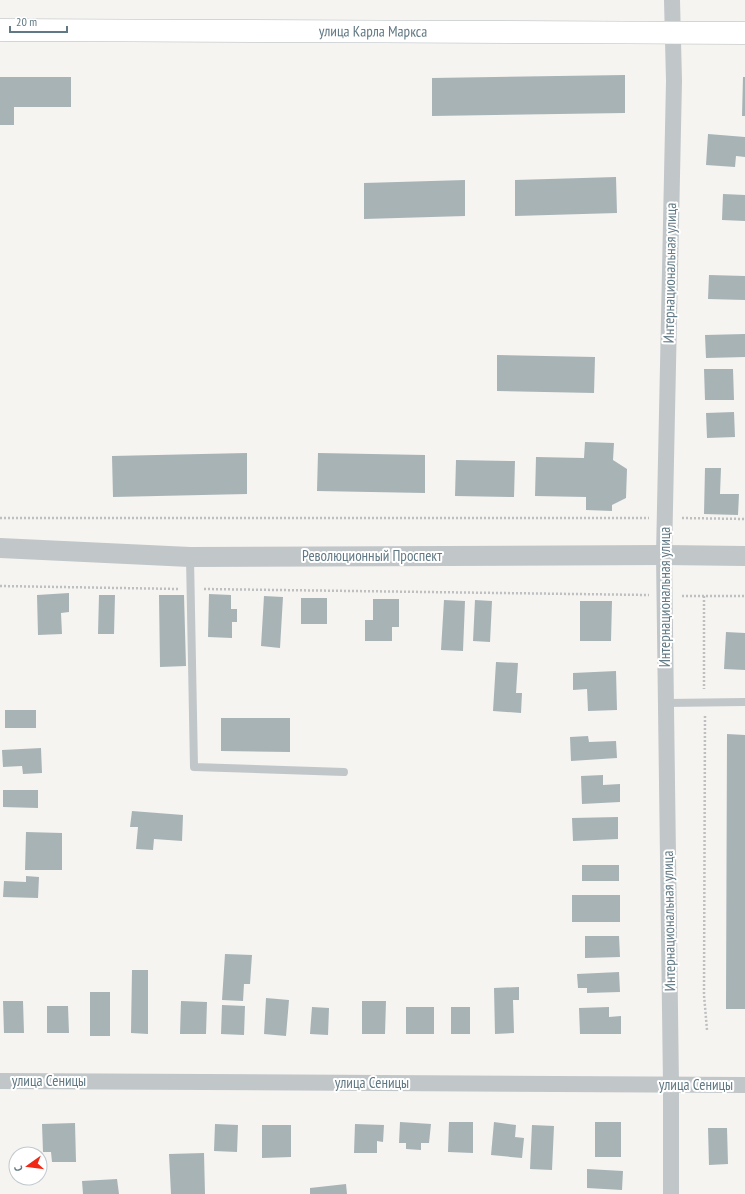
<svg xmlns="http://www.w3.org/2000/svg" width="745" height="1194" viewBox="0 0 745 1194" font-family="'PT Sans Narrow',sans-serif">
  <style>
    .building { fill: #a8b3b6 }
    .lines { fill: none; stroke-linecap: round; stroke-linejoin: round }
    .secondary-casing { stroke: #b3babd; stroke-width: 23 }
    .path { stroke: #bdbfc1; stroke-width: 2.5; stroke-dasharray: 2 2; stroke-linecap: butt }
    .service { stroke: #c1c6c9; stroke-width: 8 }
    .minor { stroke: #c1c6c9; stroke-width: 16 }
    .tertiary { stroke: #c1c6c9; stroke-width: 20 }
    .secondary { stroke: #fff; stroke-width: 22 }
    .labels { text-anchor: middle; stroke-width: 4; stroke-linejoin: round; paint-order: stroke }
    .street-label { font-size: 15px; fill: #617984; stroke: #fff }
  </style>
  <rect width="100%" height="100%" fill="#f5f4f0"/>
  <path class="building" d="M625 75V113L432 116V78Z
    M0 77H71V107H14V125H0Z
    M743 77H745V116H742Z
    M708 134 745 137V157L736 156 735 167 706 165Z
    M616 177 617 213 515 216V180Z
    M465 180V216L364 219V183Z
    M723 194 745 195V221L722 220Z
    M709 275 745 276V300L708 299Z
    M745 334V357L706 358 705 335Z
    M497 355 595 357 594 393 497 391Z
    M704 369H733L734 400H705Z
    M734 412 735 437 707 438 706 413Z
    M585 442 614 443 613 460 627 469 626 498 612 505V511L586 510V497L535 496 536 457 584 458Z
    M247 453V494L113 497 112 456Z
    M318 453 425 455V493L317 491Z
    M456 460 515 461 514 497 455 496Z
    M705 468H721L720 494H739L738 515 704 514Z
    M69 593V612L61 613 62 634 38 635 37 595Z
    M209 594 231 595V609H237V622H232V638L208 637Z
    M99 595H115L114 634H98Z
    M159 595H184L186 666 160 667Z
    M264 596 283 597 280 648 261 646Z
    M301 598H327V624H301Z
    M373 599H399V627H392V641H365V620H373Z
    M444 600 465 601 463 651 441 650Z
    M475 600 492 601 490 642 473 641Z
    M580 601H612L611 641H580Z
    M726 632 745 633V670L724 669Z
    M496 662 518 663 516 693H522L521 713 493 711Z
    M616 671 617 710 588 711 587 689 573 690V673Z
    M5 710H36V728H5Z
    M221 718H290V752L221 751Z
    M727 734 745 735V1009H726Z
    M588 736 589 742 616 741 617 758 571 761 570 737Z
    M41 748 42 773 23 774 22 766 3 767 2 750Z
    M603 775V785L620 784V802L582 804 581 776Z
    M3 790H38V808L3 807Z
    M132 811 183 815 182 841 154 839 153 850 136 849 138 827H130Z
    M618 817V839L573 841 572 818Z
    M26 832 62 833V870H25Z
    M582 865H619V881H582Z
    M26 876 39 877 38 898 3 897 4 881 26 882Z
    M572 895H620V922H572Z
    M585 936H619L620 957 585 958Z
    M225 954 252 955 250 984H244L243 1001 222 1000Z
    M132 970H148V1034L131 1033Z
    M619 972 620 992 587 993V988H578L577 974Z
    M519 987V1000H513L514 1033 495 1034 494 988Z
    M90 992H110V1036H90Z
    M266 998 289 1000 286 1036 264 1034Z
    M3 1001H23L24 1033H4Z
    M181 1001 207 1002 206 1034H180Z
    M362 1001H386L385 1034H362Z
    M222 1005 245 1006 244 1035 221 1034Z
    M47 1006H68L69 1033H47Z
    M312 1007 329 1008 328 1035 310 1034Z
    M406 1007H434V1034H406Z
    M451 1007H470V1034H451Z
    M609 1007V1017L621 1016V1034H580L579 1008Z
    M400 1122 431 1124 429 1143H421V1150L406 1149V1143H399Z
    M449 1122H473V1153L448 1152Z
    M494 1122 516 1125 515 1137 524 1138 522 1158 491 1155Z
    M595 1122H621V1157H595Z
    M75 1123 76 1162H52L51 1152H43L42 1124Z
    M215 1124 238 1125 237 1152 214 1151Z
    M355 1124 384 1125 383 1142 377 1141V1153H354Z
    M262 1125H291V1157L262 1158Z
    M532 1125 554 1126 552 1170 530 1169Z
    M708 1128H727L728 1164 709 1165Z
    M204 1153 205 1194H171L169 1154Z
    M587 1169 623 1171 622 1190 587 1188Z
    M117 1179 119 1194H83L82 1181Z
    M346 1184 347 1194H310V1188Z"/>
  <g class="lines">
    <g class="secondary-casing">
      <g id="secondary">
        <path id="s1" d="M0 30 745 33"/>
      </g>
    </g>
    <path class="path" d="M0 518H649
      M682 518 745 519
      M0 586 179 589
      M204 589 649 595
      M682 596H745
      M704 596V689
      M705 716 704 995 707 1030"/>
    <path class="service" d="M190 558 194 767 344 772
      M666 703 745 702"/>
    <path class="minor" d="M0 1081 745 1085
      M671 1194V1085L664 555 674 81 672 0"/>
    <path class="tertiary" d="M0 548 190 557 664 555 745 556"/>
    <use href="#secondary" class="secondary"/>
  </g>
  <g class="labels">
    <g class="street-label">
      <text dy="5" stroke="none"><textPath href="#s1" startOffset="373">улица Карла Маркса</textPath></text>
      <text transform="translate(670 273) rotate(-89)" y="5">Интернациональная улица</text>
      <text x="372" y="561">Революционный Проспект</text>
      <text transform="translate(665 597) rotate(-90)" y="5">Интернациональная улица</text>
      <text transform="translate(669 921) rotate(-91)" y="5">Интернациональная улица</text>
      <text x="49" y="1086">улица Сеницы</text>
      <text x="372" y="1088">улица Сеницы</text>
      <text x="696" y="1090">улица Сеницы</text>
    </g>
  </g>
  <g transform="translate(28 1166) rotate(256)"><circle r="19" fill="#ffffff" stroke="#c0c9ce"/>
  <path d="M0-3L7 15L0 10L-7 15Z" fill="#f02814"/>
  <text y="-6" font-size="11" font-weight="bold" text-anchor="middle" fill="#617984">С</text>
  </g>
  <path d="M10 26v6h57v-6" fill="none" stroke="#617984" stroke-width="2"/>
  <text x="16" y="26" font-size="12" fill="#617984" stroke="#ffffff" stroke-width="3" paint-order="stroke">20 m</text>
</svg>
